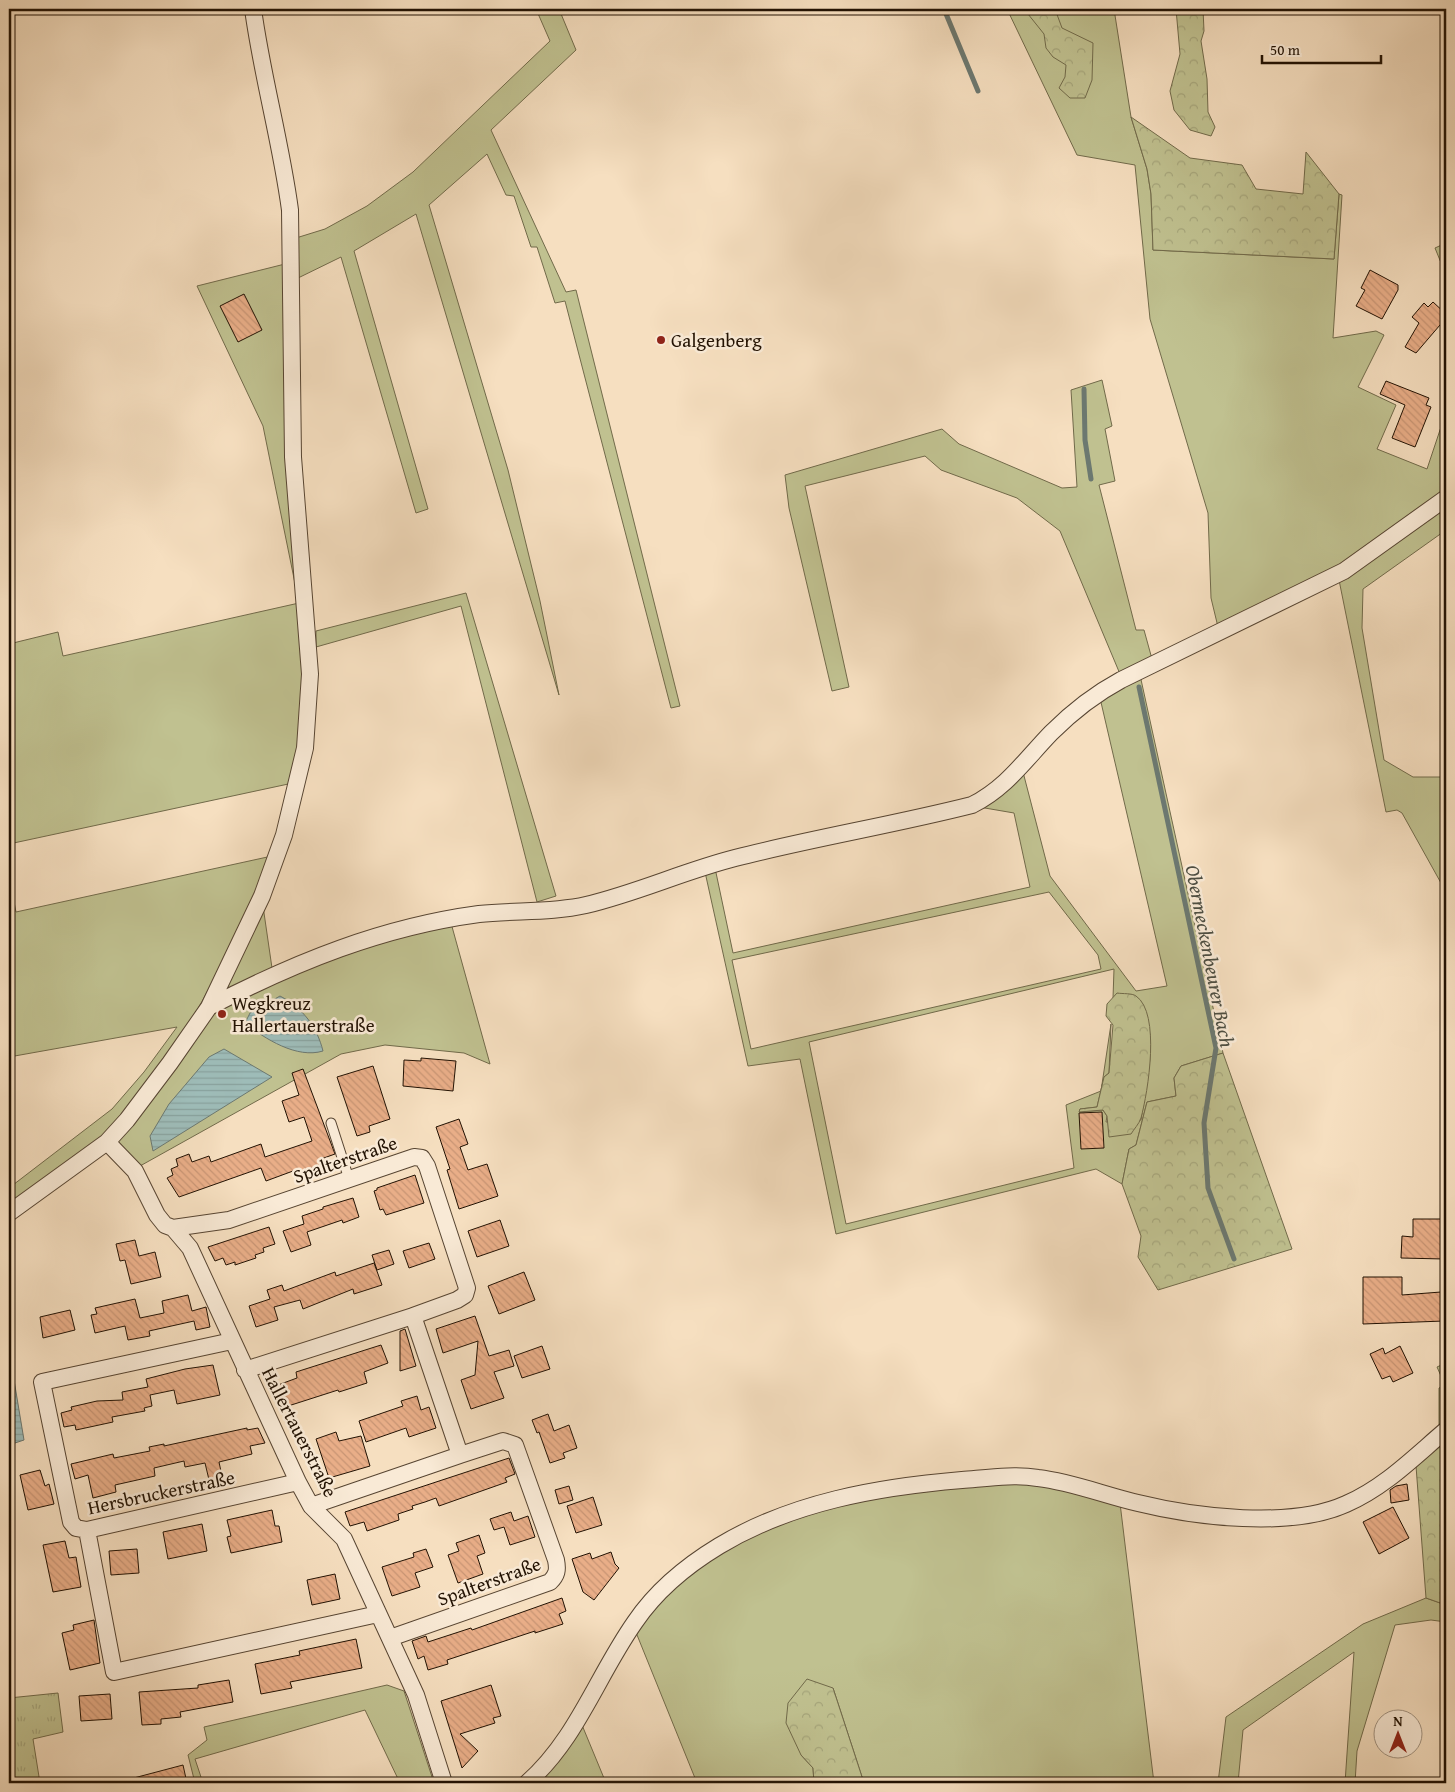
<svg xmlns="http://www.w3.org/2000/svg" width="1455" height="1792" viewBox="0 0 1455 1792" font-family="'Gentium Book Plus',serif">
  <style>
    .green { fill: #c0c190; stroke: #716a4a; fill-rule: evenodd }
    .forest { fill: url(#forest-crowns); stroke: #716a4a }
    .park { fill: url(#park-tufts); stroke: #716a4a }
    .water { fill: url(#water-rules); stroke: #6c7870 }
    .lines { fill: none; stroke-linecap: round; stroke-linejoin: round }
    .stream { stroke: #6c7870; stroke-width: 5 }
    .building { fill: url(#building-back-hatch); stroke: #221203 }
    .service-casing { stroke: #574532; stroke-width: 11 }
    .minor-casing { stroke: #574532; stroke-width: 18 }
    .service { stroke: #f9ead6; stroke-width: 9 }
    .minor { stroke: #f9ead6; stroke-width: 16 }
    .poi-dot { fill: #8f2418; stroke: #f9ead6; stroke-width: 2 }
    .labels { text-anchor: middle; stroke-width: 5; stroke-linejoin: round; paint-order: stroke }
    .poi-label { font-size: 19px; fill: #221203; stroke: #f9ead6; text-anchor: start }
    .street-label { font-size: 19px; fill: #221203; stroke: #f9ead6 }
    .water-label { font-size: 20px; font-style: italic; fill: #4d4e42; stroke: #f9ead6 }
  </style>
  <defs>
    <pattern id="forest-crowns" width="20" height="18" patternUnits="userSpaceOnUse" patternTransform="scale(1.25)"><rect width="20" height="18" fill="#c0c190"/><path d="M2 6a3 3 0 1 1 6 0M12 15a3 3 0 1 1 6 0" fill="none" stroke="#a5a57b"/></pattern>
    <pattern id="park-tufts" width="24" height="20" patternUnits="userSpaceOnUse" patternTransform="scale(1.25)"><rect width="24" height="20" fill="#c0c190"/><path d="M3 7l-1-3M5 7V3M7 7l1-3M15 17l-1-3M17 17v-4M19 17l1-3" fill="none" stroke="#a5a57b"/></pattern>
    <pattern id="water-rules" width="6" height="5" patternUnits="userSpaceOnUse" patternTransform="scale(1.25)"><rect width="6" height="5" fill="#9ebcb8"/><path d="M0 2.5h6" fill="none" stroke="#88a19d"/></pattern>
    <pattern id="building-back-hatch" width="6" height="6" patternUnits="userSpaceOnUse" patternTransform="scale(1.25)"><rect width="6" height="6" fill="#e9ae88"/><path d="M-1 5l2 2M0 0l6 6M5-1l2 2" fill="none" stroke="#c89574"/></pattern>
  </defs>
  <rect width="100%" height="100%" fill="#f6dfc0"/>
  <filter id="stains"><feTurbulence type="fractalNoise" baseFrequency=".004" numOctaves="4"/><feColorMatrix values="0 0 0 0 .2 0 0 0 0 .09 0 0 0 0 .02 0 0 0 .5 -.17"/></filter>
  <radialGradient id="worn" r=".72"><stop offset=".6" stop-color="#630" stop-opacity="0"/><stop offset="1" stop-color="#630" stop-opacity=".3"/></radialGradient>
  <path class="green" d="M536 9H559L576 50 491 130 566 292 576 290 680 706 671 708 565 301 555 303 537 247H531L514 196 506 195 487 154 429 205 508 470 540 601 559 695 416 214 354 251 428 509 416 513 341 257 296 279V238L325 229 367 206 413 172 550 41Z
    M1007 9H1114L1131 117 1147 169 1151 194 1153 250 1334 259 1339 194 1342 195 1333 338 1376 331 1384 335 1358 387 1396 405 1377 449 1427 469 1446 412V492L1340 567 1218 627 1211 598 1208 513 1150 319 1135 165 1077 155Z
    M289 263 305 687 293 783 9 844V644L58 632 63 656 299 603 263 426 197 286Z
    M1102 380 1112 426 1105 429 1115 481 1099 485 1136 630H1144L1152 659 1120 674 1060 531 1017 498 941 470 925 456 805 486 849 687 832 691 789 508 785 475 942 429 959 444 1062 488 1077 487 1071 390Z
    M1446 503V530L1363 589 1362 628 1384 760 1413 777H1446V892L1402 813 1397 810 1386 812 1339 580Z
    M466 593 556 896 537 902 461 606 316 647V631Z
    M1140 675 1223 1053 1181 1066 1174 1078 1176 1096 1147 1102 1136 1145 1129 1149 1122 1184 1096 1169 836 1234 800 1059 748 1066 705 872 715 868 733 953 1030 887 1014 813 979 807 1023 772 1050 876 1136 991 1167 986 1100 698ZM1049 892 1098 955 1101 969 751 1049 732 960ZM1114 969 1113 998 1118 993 1150 1034V1059L1141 1120 1106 1122 1107 1116 1103 1110 1080 1112V1109L1097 1107 1104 1077 1109 1073 1111 1024 1101 1091 1066 1105 1074 1168 846 1224 809 1042Z
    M272 856C227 954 185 1055 106 1132 78 1160 42 1181 9 1204V1188L112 1109 144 1072 177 1027 9 1057V876L16 912Z
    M263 906 272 968 231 990 222 984Z
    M451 923 490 1064 464 1053 385 1045 341 1054 140 1166 116 1141 217 1009 336 954Z
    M1446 1363V1422L1439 1428V1388L1445 1385 1437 1367Z
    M1022 1480 1120 1503 1154 1783H864L833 1688 801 1755 813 1768 814 1783H697L635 1630 673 1586 746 1536 844 1501Z
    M1426 1598 1446 1605V1622L1431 1620 1395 1625 1357 1751 1355 1783H1345L1354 1652 1243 1730 1238 1783H1218L1226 1717 1363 1624Z
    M387 1685 404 1691 434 1783H400L365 1710 195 1759 203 1783H195L188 1755 207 1740 204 1727Z
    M582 1725 606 1783H535Z"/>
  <path class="forest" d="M1024 9H1055L1062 28 1093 43 1092 80 1085 98H1070L1059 88 1065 77 1066 65 1053 57 1046 48 1044 34Z
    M1176 9H1203L1204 31 1201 41 1207 79 1208 112 1215 127 1211 136 1190 130 1174 110 1170 91 1180 54Z
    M1131 117 1190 158 1242 165 1256 189 1303 194 1306 152 1339 194 1334 259 1153 250 1151 194 1147 169Z
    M1446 243V275L1435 248Z
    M1117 993C1123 994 1132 993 1136 996 1161 1013 1148 1092 1141 1118 1139 1124 1134 1129 1131 1134L1109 1137 1107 1116 1103 1110 1079 1112 1080 1109 1097 1107 1104 1077 1109 1073 1113 1025 1106 1016 1107 1004Z
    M1223 1053 1292 1249 1158 1290 1138 1257 1141 1236 1122 1184 1129 1149 1136 1145 1147 1102 1176 1096 1174 1078 1181 1066Z
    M1446 1436V1605L1426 1598 1416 1466Z
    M807 1679 833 1688 864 1783H814L813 1768 801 1755 786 1723 788 1703Z"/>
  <path class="park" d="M58 1693 63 1732 33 1739 40 1783H9V1698Z"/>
  <path class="water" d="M280 996C303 1008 317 1027 323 1051 297 1059 265 1039 245 1023L250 1013Z
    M224 1049 272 1077 153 1151 150 1136 169 1104 209 1057Z
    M9 1350 24 1440 9 1445Z"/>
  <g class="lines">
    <path class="stream" d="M944 9 978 91
      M1084 389 1085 440 1091 479
      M1139 687 1216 1048 1204 1123 1208 1188 1234 1259"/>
  </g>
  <path class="building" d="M1370 270 1398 285V290L1382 319 1356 306 1365 290 1361 288Z
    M244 294 262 330 238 342 220 306Z
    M1433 302 1446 314V318L1416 353 1405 347 1419 323 1412 317 1424 303 1428 307Z
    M1386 381 1429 398 1426 405 1431 407 1415 447 1392 438 1405 405 1380 394Z
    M421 1058 456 1061 453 1091 403 1086 404 1060 421 1061Z
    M373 1066 390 1119 369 1126 370 1132 357 1136 337 1077Z
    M303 1069 335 1154 321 1159 322 1164 295 1175 293 1171 266 1181 261 1168 179 1197 167 1178 173 1175 171 1169 178 1166 176 1159 189 1154 192 1162 209 1156 211 1162 261 1144 265 1157 312 1141 304 1117 289 1122 282 1101 299 1095 292 1073Z
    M1102 1112 1104 1148 1081 1149 1079 1113Z
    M459 1119 468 1144 460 1147 468 1170 487 1164 498 1196 459 1209 447 1170 450 1169 436 1127Z
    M415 1175 424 1203 386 1215 383 1209 380 1210 374 1191 377 1190V1188Z
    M353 1198 359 1217 343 1223 342 1220 307 1232 311 1245 291 1252 283 1231 304 1224 302 1216 323 1209V1207Z
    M1413 1219H1445L1444 1259 1401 1258 1402 1236 1413 1237Z
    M500 1220 509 1246 477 1257 468 1231Z
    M269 1227 275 1244 263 1248 264 1252 255 1255 256 1258 235 1265V1262L226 1265 223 1258 215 1261 208 1247Z
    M135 1240 139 1256 155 1252 161 1277 131 1284 125 1260 120 1261 116 1244Z
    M429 1243 435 1259 409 1268 403 1251Z
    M389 1250 394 1264 377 1270 372 1255Z
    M374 1263 382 1285 354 1294 353 1289 303 1309 300 1300 274 1307 278 1320 256 1327 249 1306 270 1299 267 1290 282 1285 284 1291 335 1272 336 1276Z
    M524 1272 535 1300 499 1314 488 1286Z
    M1363 1277H1402V1295L1441 1292 1444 1321 1363 1324Z
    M188 1295 192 1311 206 1307 210 1327 196 1330 194 1321 149 1331 150 1336 128 1340 125 1326 95 1333 91 1315 97 1314 95 1308 135 1299 140 1318 164 1313 162 1301Z
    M70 1310 75 1330 43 1338 40 1317Z
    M475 1316 489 1356 509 1350 514 1366 494 1372 504 1398 471 1409 461 1380 475 1375 478 1341 443 1353 436 1329Z
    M405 1329 416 1366 400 1371V1331Z
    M381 1345 388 1363 364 1372 367 1383 339 1392 338 1390 285 1407 278 1385 297 1378 296 1372Z
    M542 1346 550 1369 522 1378 514 1356Z
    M1400 1346 1413 1373 1393 1382 1390 1376 1382 1379 1370 1354 1383 1348 1385 1354Z
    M213 1365 220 1395 177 1404 174 1390 150 1395 152 1406 144 1408 145 1411 112 1417 113 1422 76 1430 75 1425 64 1427 61 1413 72 1410 71 1407 97 1401 123 1400 122 1392 148 1387 146 1379 185 1369Z
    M417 1396 421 1410 429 1407 436 1428 409 1437 406 1428 366 1442 359 1421 403 1406 401 1401Z
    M548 1414 554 1431 569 1425 577 1448 563 1453 565 1458 550 1463 539 1432 537 1433 532 1420Z
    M247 1428V1430L258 1428 265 1443 250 1446 252 1454 219 1462 223 1481 210 1484 205 1463 185 1467 184 1461 154 1468 155 1476 115 1485 116 1492 93 1498 88 1475 75 1479 71 1464 113 1454 114 1458 150 1451 149 1447 164 1444V1446Z
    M336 1432 339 1441 361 1436 370 1466 329 1478 316 1439Z
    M509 1458 515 1474 505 1478 507 1482 439 1506 436 1498 425 1502 412 1506 413 1509 398 1514 399 1520 367 1531 364 1522 350 1526 345 1512Z
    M40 1470 45 1486 49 1484 54 1504 28 1510 20 1475Z
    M1407 1484 1409 1500 1391 1503 1390 1490 1396 1486Z
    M569 1486 573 1500 559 1504 555 1490Z
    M593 1497 602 1525 576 1533 567 1506Z
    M1393 1507 1409 1538 1379 1554 1363 1522Z
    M272 1510 275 1526H279L282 1542 231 1553 227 1537 231 1536 227 1520Z
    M511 1512 514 1521 528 1516 535 1537 510 1545 504 1527 494 1530 490 1519Z
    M202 1524 207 1551 168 1559 163 1532Z
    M479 1535 485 1553 477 1556 483 1574 458 1583 448 1555 459 1551 456 1543Z
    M65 1541 69 1558 76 1557 81 1587 53 1592 43 1545Z
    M137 1549 139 1573 111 1575 109 1551Z
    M426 1549 433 1567 415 1573 420 1587 392 1596 382 1567 414 1557 413 1553Z
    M611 1552 615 1564 619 1568 594 1600 583 1592 572 1559 590 1553 592 1559Z
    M335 1574 340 1599 312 1605 307 1580Z
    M562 1598 566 1611 559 1614 563 1624 535 1633V1631L447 1660 448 1664 428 1670 424 1656 418 1659 412 1641 426 1636 428 1642 471 1628 472 1630Z
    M94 1620 100 1663 70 1670 62 1633 74 1630 73 1625Z
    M356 1639 362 1668 290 1682 292 1688 261 1694 255 1664 300 1655 299 1651Z
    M229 1680 233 1702 180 1712 181 1717 161 1719V1724L142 1725 139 1692 198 1688V1685Z
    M491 1685 501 1716 493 1718 495 1723 460 1734 478 1751 462 1768 441 1701Z
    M110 1694 112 1719 81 1721 79 1696Z
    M183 1765 187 1783H130V1779Z"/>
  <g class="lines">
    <g class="service-casing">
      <path id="service" d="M331 1123 349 1179"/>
    </g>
    <g class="minor-casing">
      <path id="minor" d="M209 1007C296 962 382 927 479 914 515 910 551 913 586 905 637 893 684 871 735 858 813 838 893 825 972 805 1006 788 1025 760 1051 733 1072 712 1095 694 1121 680L1344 571 1446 498
        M107 1142 135 1171 157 1215 165 1225 173 1228 190 1248 298 1482 311 1506 344 1539 416 1695 444 1783
        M9 1213 107 1142 127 1120 170 1063 209 1007 262 896 284 835 305 748 310 674 293 457 290 210C281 142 262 76 253 9
        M173 1228 229 1220 414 1157 422 1158 427 1166 467 1288 465 1295 457 1300 413 1316 460 1455 503 1441 515 1445 556 1560C558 1570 557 1575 550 1582L390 1638
        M232 1341 42 1382 71 1522 76 1528 87 1530 298 1482
        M245 1370 413 1316
        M311 1506 460 1455
        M87 1530 114 1672 378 1614
        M527 1783C577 1739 597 1676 635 1622 656 1591 686 1566 719 1546 792 1502 878 1487 962 1480 987 1478 1013 1474 1038 1478 1072 1482 1104 1495 1138 1503 1195 1517 1291 1529 1346 1504 1385 1487 1414 1457 1446 1430"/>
    </g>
    <use href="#service" class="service"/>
    <use href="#minor" class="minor"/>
  </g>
  <g class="poi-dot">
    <circle cx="661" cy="340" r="5"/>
    <circle cx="222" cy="1014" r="5"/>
  </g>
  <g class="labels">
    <g class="poi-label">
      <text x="671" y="347">Galgenberg</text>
      <text x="232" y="1010">Wegkreuz<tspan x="232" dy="22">Hallertauerstraße</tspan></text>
    </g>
    <g class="street-label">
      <text transform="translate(345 1159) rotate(-19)" y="7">Spalterstraße</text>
      <text transform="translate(300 1432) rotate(63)" y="7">Hallertauerstraße</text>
      <text transform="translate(161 1492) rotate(-12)" y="7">Hersbruckerstraße</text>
      <text transform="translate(489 1581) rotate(-20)" y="7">Spalterstraße</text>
    </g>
    <g class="water-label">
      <text transform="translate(1210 956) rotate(79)" y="7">Obermeckenbeurer Bach</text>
    </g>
  </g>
  <rect width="1455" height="1792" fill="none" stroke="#f6dfc0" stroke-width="30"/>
  <rect x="10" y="10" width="1435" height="1772" fill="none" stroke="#221203" stroke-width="2.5"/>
  <rect x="15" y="15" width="1425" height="1762" fill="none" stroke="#221203"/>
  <g transform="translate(1398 1734)"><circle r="24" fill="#f9ead6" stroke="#a39482"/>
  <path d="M0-4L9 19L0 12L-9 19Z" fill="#8f2418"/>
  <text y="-8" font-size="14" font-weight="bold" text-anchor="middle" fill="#221203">N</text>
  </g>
  <path d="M1262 55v8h119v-8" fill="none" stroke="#221203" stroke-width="2.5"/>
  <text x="1270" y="55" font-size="15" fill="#221203" stroke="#f9ead6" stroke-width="4" paint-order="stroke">50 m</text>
  <rect width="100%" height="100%" filter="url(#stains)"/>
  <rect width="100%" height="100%" fill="url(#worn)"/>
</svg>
